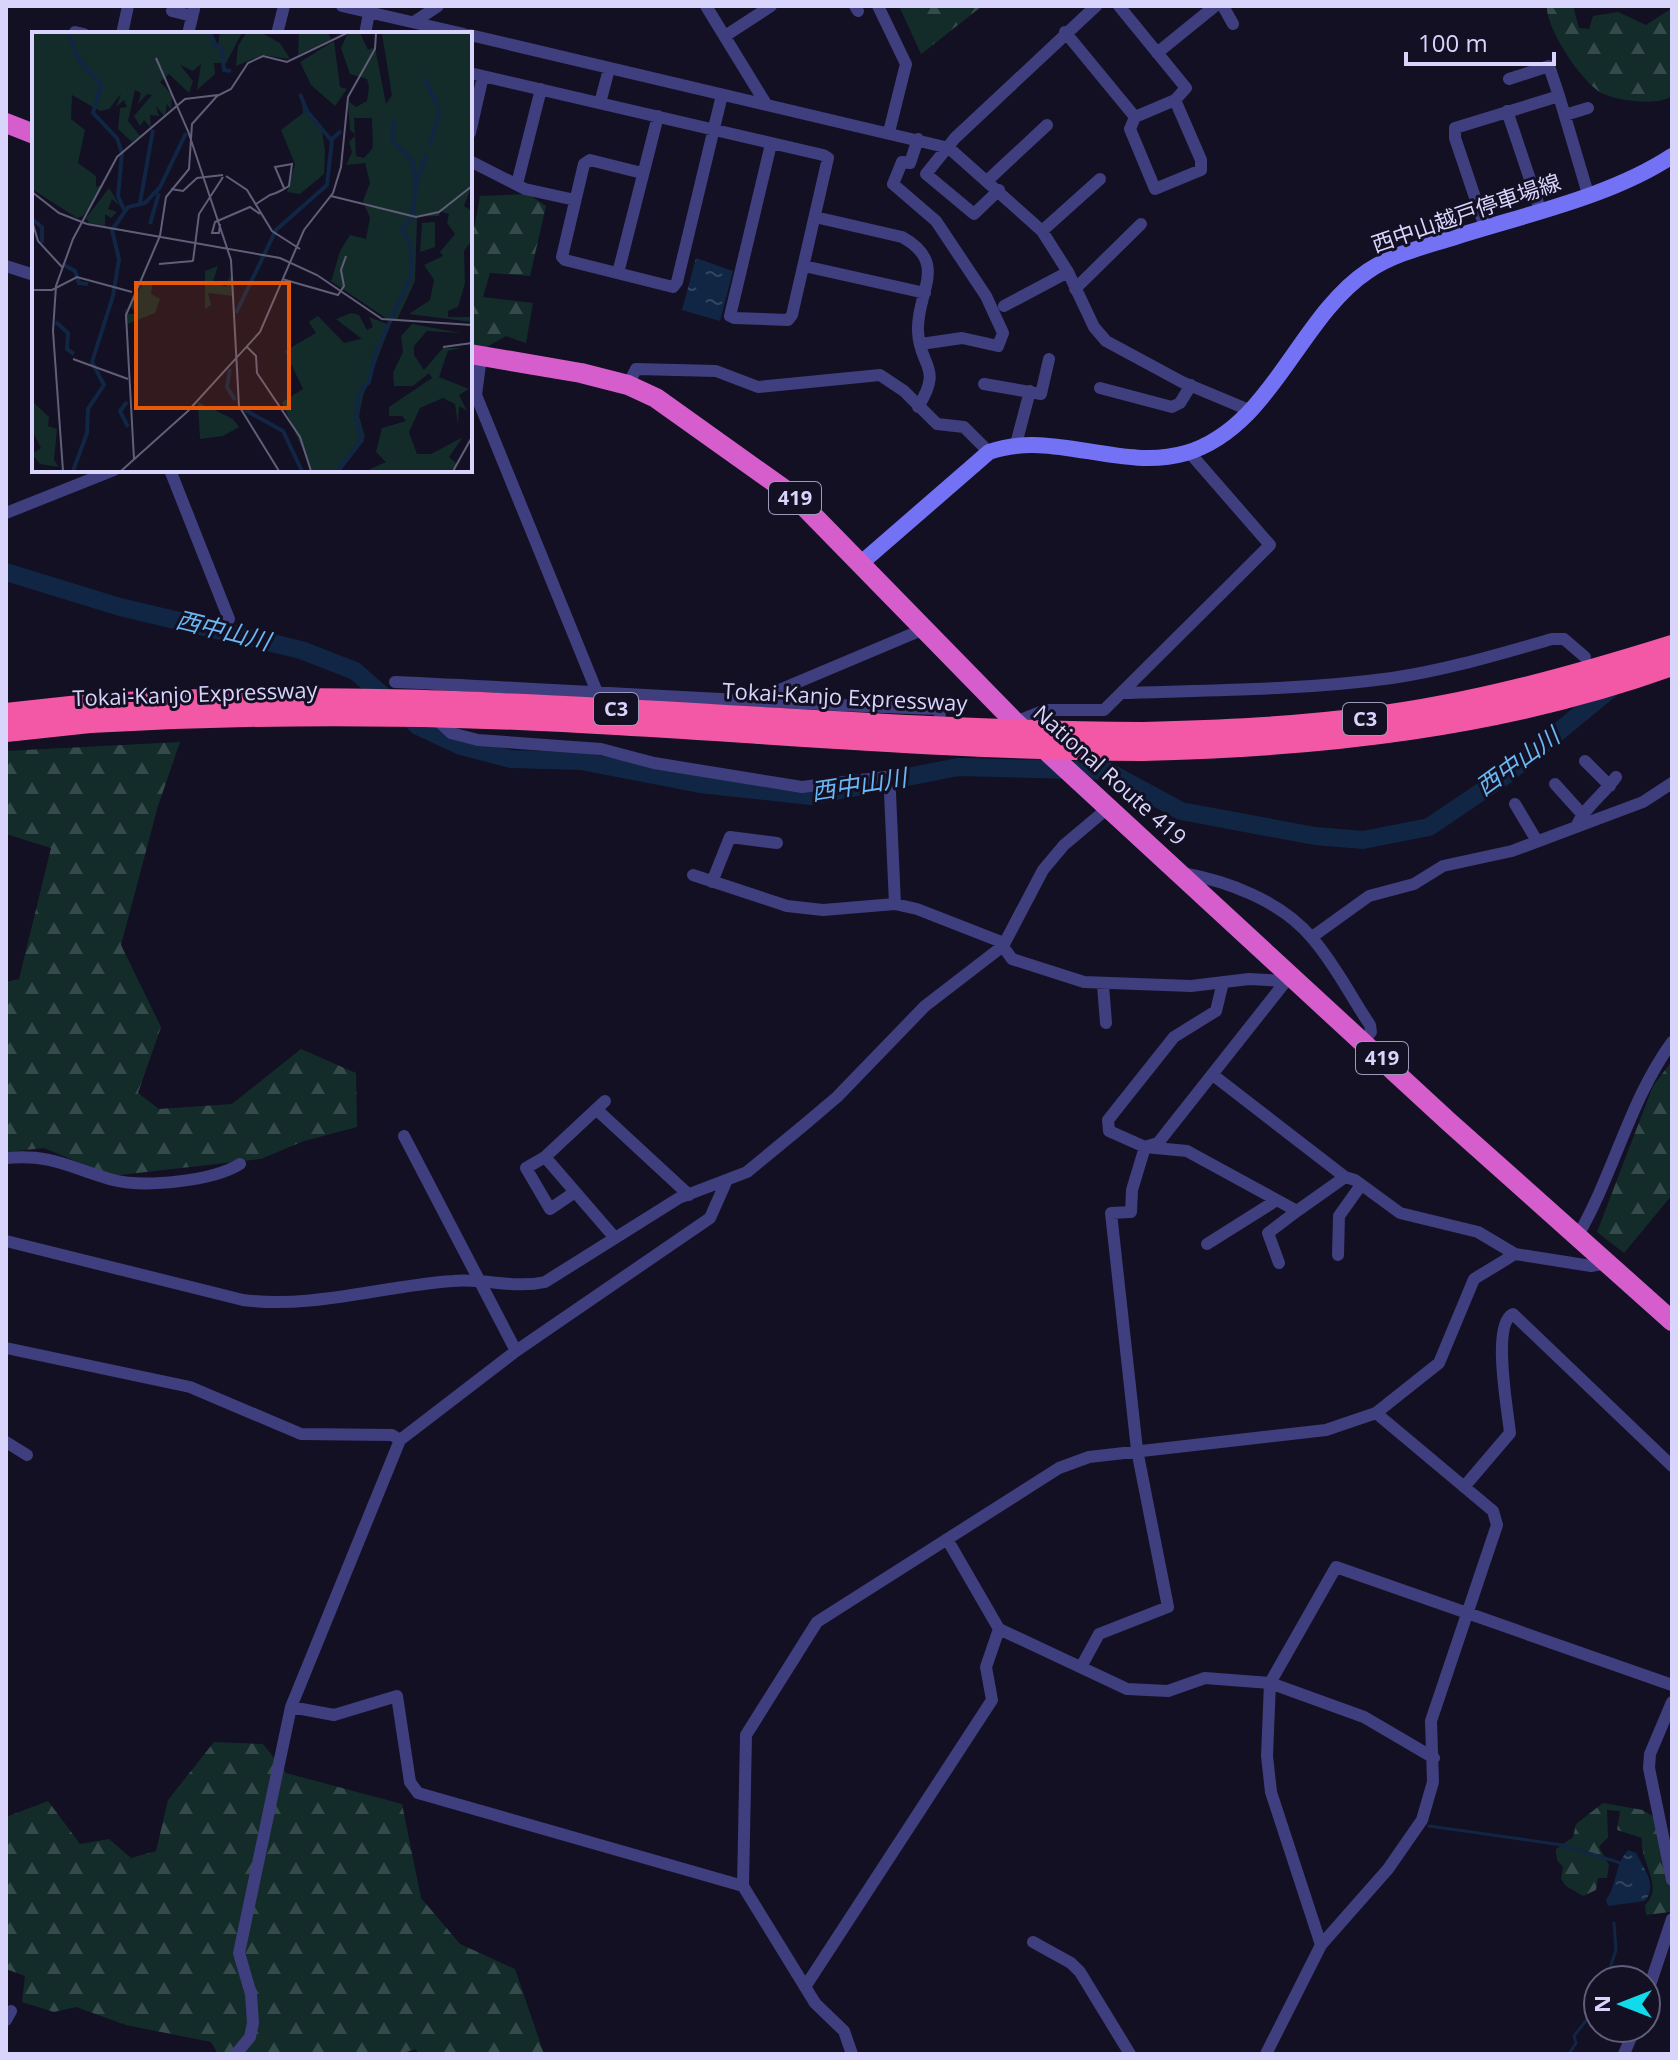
<svg xmlns="http://www.w3.org/2000/svg" width="1678" height="2060" viewBox="0 0 1678 2060" font-family="'Open Sans','Noto Sans JP',sans-serif">
  <style>
    .grass { fill: #132c2a }
    .forest { fill: url(#forest-firs) }
    .water { fill: url(#water-ripples) }
    .lines { fill: none; stroke-linecap: round; stroke-linejoin: round }
    .stream { stroke: #112645; stroke-width: 3 }
    .river { stroke: #112645; stroke-width: 18 }
    .minor { stroke: #3f3e7e; stroke-width: 12 }
    .secondary { stroke: #7372f5; stroke-width: 16 }
    .trunk { stroke: #d65ecc; stroke-width: 20 }
    .motorway { stroke: #f358a6; stroke-width: 22 }
    .motorway-bridge { stroke: #f358a6; stroke-width: 22 }
    .labels { text-anchor: middle; stroke-width: 6; stroke-linejoin: round; paint-order: stroke }
    .shield { fill: #121022; stroke: #9d99bb; stroke-width: 2 }
    .shield-label { font-size: 20px; font-weight: bold; fill: #d8d4fc }
    .street-label { font-size: 22px; fill: #d8d4fc; stroke: #121022 }
    .water-label { font-size: 24px; font-style: italic; fill: #6ab7f4; stroke: #121022 }
    .inset-river { fill: none; stroke: #112645; stroke-width: 4 }
    .inset-road { fill: none; stroke: #615e79; stroke-width: 2 }
    .view { fill: #e8590c; fill-opacity: 0.15; stroke: #e8590c; stroke-width: 4 }
    .inset-edge { fill: none; stroke: #d8d4fc; stroke-width: 4 }
  </style>
  <defs>
    <pattern id="forest-firs" width="22" height="20" patternUnits="userSpaceOnUse" patternTransform="scale(2)"><rect width="22" height="20" fill="#132c2a"/><path d="M5 1l3.5 6h-7zM16 11l3.5 6h-7z" fill="#354a4a"/></pattern>
    <pattern id="water-ripples" width="26" height="14" patternUnits="userSpaceOnUse" patternTransform="scale(2)"><rect width="26" height="14" fill="#112645"/><path d="M2 4q2-2 4 0t4 0M15 11q2-2 4 0t4 0" fill="none" stroke="#334561"/></pattern>
  </defs>
  <rect width="100%" height="100%" fill="#121022"/>
  <path class="grass" d="M899 6H982L921 54Z"/>
  <path class="forest" d="M918 6H982L921 54Z
    M1547 6H1573L1579 28 1589 29 1593 16 1618 12 1646 25 1672 8V96C1659 106 1619 101 1604 94 1584 86 1545 27 1547 6Z
    M528 194 546 206 530 276 490 273 483 297 533 303 526 343 506 336 485 348 470 345V250L480 196Z
    M180 742 158 806 121 945 161 1027 138 1093 159 1109 232 1104 301 1049 356 1073 357 1127 304 1141 261 1159 111 1176 44 1148 6 1152V982L19 979 51 848 6 834V751Z
    M1672 1061V1195L1624 1253 1597 1232 1653 1086Z
    M214 1742 263 1744 286 1773 402 1804 421 1898 460 1944 515 1969 544 2054H418L416 2049 400 2054H218L211 2042 126 2025 76 2007 54 2012 22 2002 25 1976 6 1969V1817L48 1801 80 1844 109 1839 131 1858 156 1851 168 1800Z
    M1603 1803 1643 1810 1654 1817 1670 1881V1912L1646 1915 1645 1905C1665 1886 1639 1862 1642 1838L1617 1830 1620 1811 1607 1810 1608 1837 1599 1847 1609 1865 1607 1878H1598L1596 1890 1583 1896 1566 1886 1561 1879 1563 1867 1557 1860 1556 1849 1573 1837 1576 1824Z"/>
  <path class="water" d="M696 258 733 271 720 321 682 310Z
    M1628 1850 1636 1853C1644 1869 1658 1885 1645 1901L1608 1906 1606 1900C1618 1883 1614 1866 1628 1850Z"/>
  <g class="lines">
    <path class="stream" d="M1429 1826 1562 1845 1621 1863
      M1606 1980 1616 1950 1614 1923
      M1569 2054 1576 2043 1574 2036 1596 2008 1598 1995"/>
    <path class="river" d="M6 572 120 607 301 650 355 671 418 726 461 746 511 759 581 761 700 784 811 796 958 767 1107 771 1181 811 1315 836 1363 840 1429 827 1506 775 1614 686"/>
    <path class="minor" d="M342 6 464 34
      M706 6 766 104
      M855 6 858 11
      M878 6 906 64 889 132
      M1223 6 1233 24
      M172 11 192 16
      M414 22 438 6
      M75 32 84 34
      M1065 32 1135 117 1130 129 1155 189 1201 170V160L1175 100 1186 88 1119 6
      M122 34 128 6
      M188 34 194 9
      M277 34 284 6
      M365 34 369 13
      M470 35 949 148 1042 231 1068 272 1094 327 1106 341 1182 382 1249 410
      M725 36 771 6
      M1157 53 1215 6
      M470 73 823 155 828 158 792 315 788 320 734 318 730 316 771 144
      M1509 79 1549 66 1559 96
      M600 103 609 69
      M1507 111 1540 209
      M1565 115 1588 108
      M1135 117 1175 100
      M470 133 483 76
      M918 139 910 163 902 162 893 184 936 221 986 296 1003 333 998 346 962 338 921 344
      M470 161 525 189 575 200
      M642 173 590 160 584 164 562 257 565 260 673 287 677 282 722 95
      M988 180 1047 125
      M517 184 541 89
      M999 190 974 214 926 174 955 138 1096 6
      M815 217 902 237C950 263 916 293 918 331 919 367 944 366 918 407
      M1485 227 1455 138V128L1559 96 1588 194
      M1042 231 1100 179
      M6 266 34 275
      M804 266 925 293
      M618 273 658 116
      M1075 289 1141 224
      M1004 306 1068 272
      M481 357 476 395 599 697
      M984 384 1041 394 1049 359
      M628 385 636 369 716 371 758 387 880 375 904 391 937 424 964 427 989 452
      M1100 388 1172 407 1180 403 1191 385
      M1016 444 1030 391
      M170 470 229 619
      M6 513 114 470
      M395 682C577 690 758 703 940 709L939 731
      M1125 693C1214 690 1304 690 1392 678 1447 670 1499 654 1552 639H1564L1585 657
      M753 701 924 629
      M433 716 451 733 478 740 601 749 654 763 802 787 886 777 890 793 895 904
      M1010 724 1045 710H1104L1270 545 1189 452
      M1585 761 1610 786
      M1555 784 1582 814
      M1515 804 1537 841
      M1577 825C1585 807 1604 794 1616 777
      M1182 873C1228 881 1281 901 1312 938 1335 964 1351 997 1370 1025L1371 1032 1364 1040
      M693 875 787 906 823 910 895 904 917 909 999 941 1012 959 1084 982 1191 986 1249 979 1286 981 1293 977
      M712 882 730 837 777 843
      M1312 937 1369 896 1414 884 1443 866 1512 851 1643 802 1672 783
      M1223 982 1216 1011 1174 1037 1108 1120 1109 1131 1145 1147 1187 1151 1297 1211 1345 1177 1355 1180 1400 1213 1478 1232 1515 1254 1591 1266 1607 1263
      M1103 985 1106 1023
      M1213 1075 1345 1177
      M596 1109 689 1195
      M404 1136 516 1351
      M1148 1146 1158 1143 1286 981
      M545 1157 605 1101
      M6 1158C55 1154 69 1168 113 1180 145 1188 213 1181 240 1164
      M575 1192 550 1209 526 1168 545 1157 615 1238
      M1577 1237C1614 1174 1629 1101 1672 1042
      M6 1241 243 1300C314 1309 381 1286 453 1281 484 1278 514 1289 545 1282L679 1198 747 1172 804 1125 837 1097 925 1006 1003 946 1043 870 1064 845 1108 808
      M1207 1244 1277 1200
      M1338 1255 1339 1216 1361 1185
      M1279 1263 1268 1233 1297 1211
      M6 1348 190 1387 301 1434 392 1435 400 1440
      M6 1442 27 1455
      M1464 1487 1510 1433C1508 1411 1491 1324 1513 1314L1672 1466
      M947 1539 999 1629 1127 1689 1168 1691 1205 1678 1270 1683 1364 1717 1434 1758
      M1081 1667 1099 1634 1168 1607 1137 1450 1111 1213 1131 1212 1132 1190 1145 1147
      M1672 1702 1650 1754 1649 1768 1672 1880
      M291 1707 334 1715 397 1696 410 1782 418 1793 743 1886
      M1033 1942 1071 1963 1080 1972 1130 2054
      M1321 1945 1271 1792 1267 1756 1270 1683 1336 1567 1672 1685
      M805 1987 992 1700 986 1667 999 1629
      M1646 1997 1672 1919
      M6 2020 11 2011
      M236 2054 250 2037 253 2023 251 1994 239 1953 291 1707 400 1440 516 1351 710 1218 726 1182
      M852 2054 844 2031 815 2003 743 1886 746 1735 817 1622 1059 1468 1089 1457 1326 1430 1376 1413 1439 1363 1474 1279 1515 1254
      M1266 2054 1321 1945 1388 1869 1422 1820 1433 1782 1431 1721 1497 1525 1493 1511 1376 1413
      M1624 2054 1635 2028"/>
    <path class="secondary" d="M860 564 989 452C1053 429 1120 472 1186 453 1272 427 1298 318 1368 271 1393 254 1423 247 1452 238 1523 215 1610 197 1672 156"/>
    <path class="trunk" d="M6 123 34 134
      M470 354 581 373 628 385 656 398 795 497 1014 721 1449 1122 1672 1321"/>
    <path class="motorway" d="M6 714 89 705
      M6 731 90 722
      M1143 733C1218 731 1294 728 1369 718 1472 705 1573 677 1672 646
      M1142 750C1321 746 1503 726 1672 665"/>
    <path class="motorway-bridge" d="M89 705C441 682 791 731 1143 733
      M90 722C233 714 376 713 519 719 727 728 934 749 1142 750"/>
  </g>
  <g class="labels">
    <g class="shield">
      <rect x="769" y="482" width="52" height="32" rx="6"/>
      <rect x="594" y="693" width="44" height="32" rx="6"/>
      <rect x="1343" y="703" width="44" height="32" rx="6"/>
      <rect x="1356" y="1042" width="52" height="32" rx="6"/>
    </g>
    <g class="shield-label">
      <text x="795" y="505">419</text>
      <text x="616" y="716">C3</text>
      <text x="1365" y="726">C3</text>
      <text x="1382" y="1065">419</text>
    </g>
    <g class="street-label">
      <text transform="translate(1466 213) rotate(-19)" y="8">西中山越戸停車場線</text>
      <text transform="translate(195 694) rotate(-2)" y="8">Tokai-Kanjo Expressway</text>
      <text transform="translate(845 697) rotate(3)" y="8">Tokai-Kanjo Expressway</text>
      <text transform="translate(1110 775) rotate(42)" y="8">National Route 419</text>
    </g>
    <g class="water-label">
      <text transform="translate(223 631) rotate(14)" y="8">西中山川</text>
      <text transform="translate(1518 762) rotate(-36)" y="8">西中山川</text>
      <text transform="translate(859 785) rotate(-9)" y="8">西中山川</text>
    </g>
  </g>
  <g transform="translate(32 32)">
    <rect width="440" height="440" fill="#121022"/>
    <path d="M403 190V215L388 220 390 191ZM286 284 312 311 340 304 342 295 358 294 331 364 327 384 333 405 308 438 280 439 250 370 271 357 253 319 284 301 277 290Z" fill="#132c2a"/>
    <path d="M0 1H180L186 13 188 1H210L194 31H182L183 42 165 58 169 32 161 39 148 33 161 49 157 61 137 42 128 50 140 63 139 78 135 72 133 85 124 74 127 84 118 83 119 96 112 88 108 94 102 84 120 63 115 62 106 72 109 61 103 58 96 89 108 104 100 110 86 97 88 76 95 75 92 68 84 75 89 62 77 77 68 79 40 63 39 87 53 98 46 131 64 144V155L72 152 51 184 45 186 0 157ZM267 1H296L299 7 266 23ZM316 1H328L336 18 343 15 354 72 360 63 350 2 440 1V153L432 174 440 179V208L432 219 433 251 426 275 416 279V285H440V290L377 282 398 268 402 248 392 233 411 224 408 220 423 202 415 191 417 182 408 179 407 184 375 185 361 225 314 219 308 239 313 249 299 250 308 219 318 203 334 207 338 186 331 169 338 151 333 131 314 133 320 120 317 110 324 103 318 98 316 69 324 75 335 69 337 55 335 47 318 42 309 16ZM322 86H340L341 116 332 126 324 124ZM302 9 308 55 315 57 303 74 279 53 268 30ZM270 69 290 99 293 119 292 142 268 162 255 160 263 132 249 98 271 81ZM77 156 88 174 80 167 76 177 85 180 79 186 73 182V194L57 191 54 186ZM186 234 181 249 194 255 198 243 202 264 176 261 179 273 173 277V239ZM113 249H121L119 262 128 267 123 281 93 293V275L95 282H105L97 273ZM319 281 327 283 335 298 341 295 337 285 355 292 352 307 337 350 327 361 328 371 324 386 330 406 306 439H284L294 435V427L302 438 327 409 323 385 327 370 323 362 346 305 330 318V324L337 320 328 329 321 312 330 307 304 287ZM286 284 300 299 285 293 297 312 298 334 290 331 282 302 294 315 284 291 281 296 277 290ZM380 292 429 301 395 299 382 314V323L392 338 411 316H429L416 319 407 345 437 357 427 363 435 379 427 374 426 393 423 372 411 366 388 376 377 400 385 422H399L431 405 417 425 425 432 418 439H334L354 430 344 420 350 396 374 389 370 384H357V375L400 346 397 341 381 354H362L361 341 371 320 369 304ZM303 358 318 376 319 393 301 423 299 391 304 389 280 382 297 375 311 393V379L295 359ZM0 369 17 385 16 394 25 397 22 428 27 435 8 432 0 422 9 416 0 398ZM166 370 201 387 207 395 191 404 168 407Z" fill="#132c2a" fill-rule="evenodd"/>
    <path d="M214 1H230L248 11 258 27 230 23 204 34 206 14ZM392 16 440 18V151L410 175 385 184 338 163 341 105 363 100 357 30 368 19ZM366 182 385 186 383 249 365 288 355 287 299 249 314 219 355 202Z" fill="#132c2a"/>
    <path class="inset-river" d="M37 1 45 25 69 53 61 81 85 106 90 121 86 164 92 178M179 1 181 11 190 17 192 38 199 39M393 47 406 75M268 62 275 79 299 108 309 99M361 87 360 109 381 130 384 153M398 113 408 77M384 152 395 122M108 171 121 98M0 187 10 195V211M118 192 127 161M30 232 43 239 47 251 56 252M204 281 244 198 295 153 300 108M24 290 36 301 35 317 42 322M198 337 195 355 203 368M95 370 88 379 96 395M213 378 251 399 270 439M41 439 55 401 56 377 72 353 60 330 81 264 87 227 80 198 96 175 113 171 128 155 154 101M306 439 330 408 324 387 327 361 337 350 344 320 379 244V215L370 196 380 186 384 153"/>
    <path class="inset-road" d="M124 26 156 99 199 228 207 374 247 439M194 144 215 158 240 199 268 217M139 157 151 159 165 146 191 143M0 160 27 181 55 192 248 226 285 243 350 287 440 293M299 164 384 185 407 180 440 154M224 172 238 163 244 161 250 158 257 154 260 132 243 135 252 156M0 189 6 209 30 235M188 192 187 201H180L183 190 218 175 228 182M161 229 167 182 191 145M127 232 161 229M250 247 306 263 312 254 309 238 314 224M0 258H20L45 245 100 260M215 315 224 324 225 341 268 405 279 439M411 315 440 311M41 327 96 347M102 427 94 283 128 204 134 165 157 137 160 92 185 64 199 57 216 31 231 24 255 30 315 1M31 439 21 299 24 254 41 207 85 125 153 67 186 63M89 439 156 379 228 300 272 198 301 161 309 135 316 65 343 17 344 1M421 439 440 405"/>
    <path class="view" d="M104 251H257V376H104Z"/>
    <rect width="440" height="440" class="inset-edge"/>
  </g>
  <rect width="1678" height="2060" fill="none" stroke="#d8d4fc" stroke-width="16"/>
  <g transform="translate(1622 2004) rotate(270)"><circle r="38" fill="#121022" stroke="#615e79" stroke-width="2"/>
  <path d="M0-6L14 30L0 20L-14 30Z" fill="#11daeb"/>
  <text y="-12" font-size="22" font-weight="bold" text-anchor="middle" fill="#d8d4fc">N</text>
  </g>
  <path d="M1406 52v12h148v-12" fill="none" stroke="#d8d4fc" stroke-width="4"/>
  <text x="1418" y="52" font-size="24" fill="#d8d4fc" stroke="#121022" stroke-width="6" paint-order="stroke">100 m</text>
</svg>
